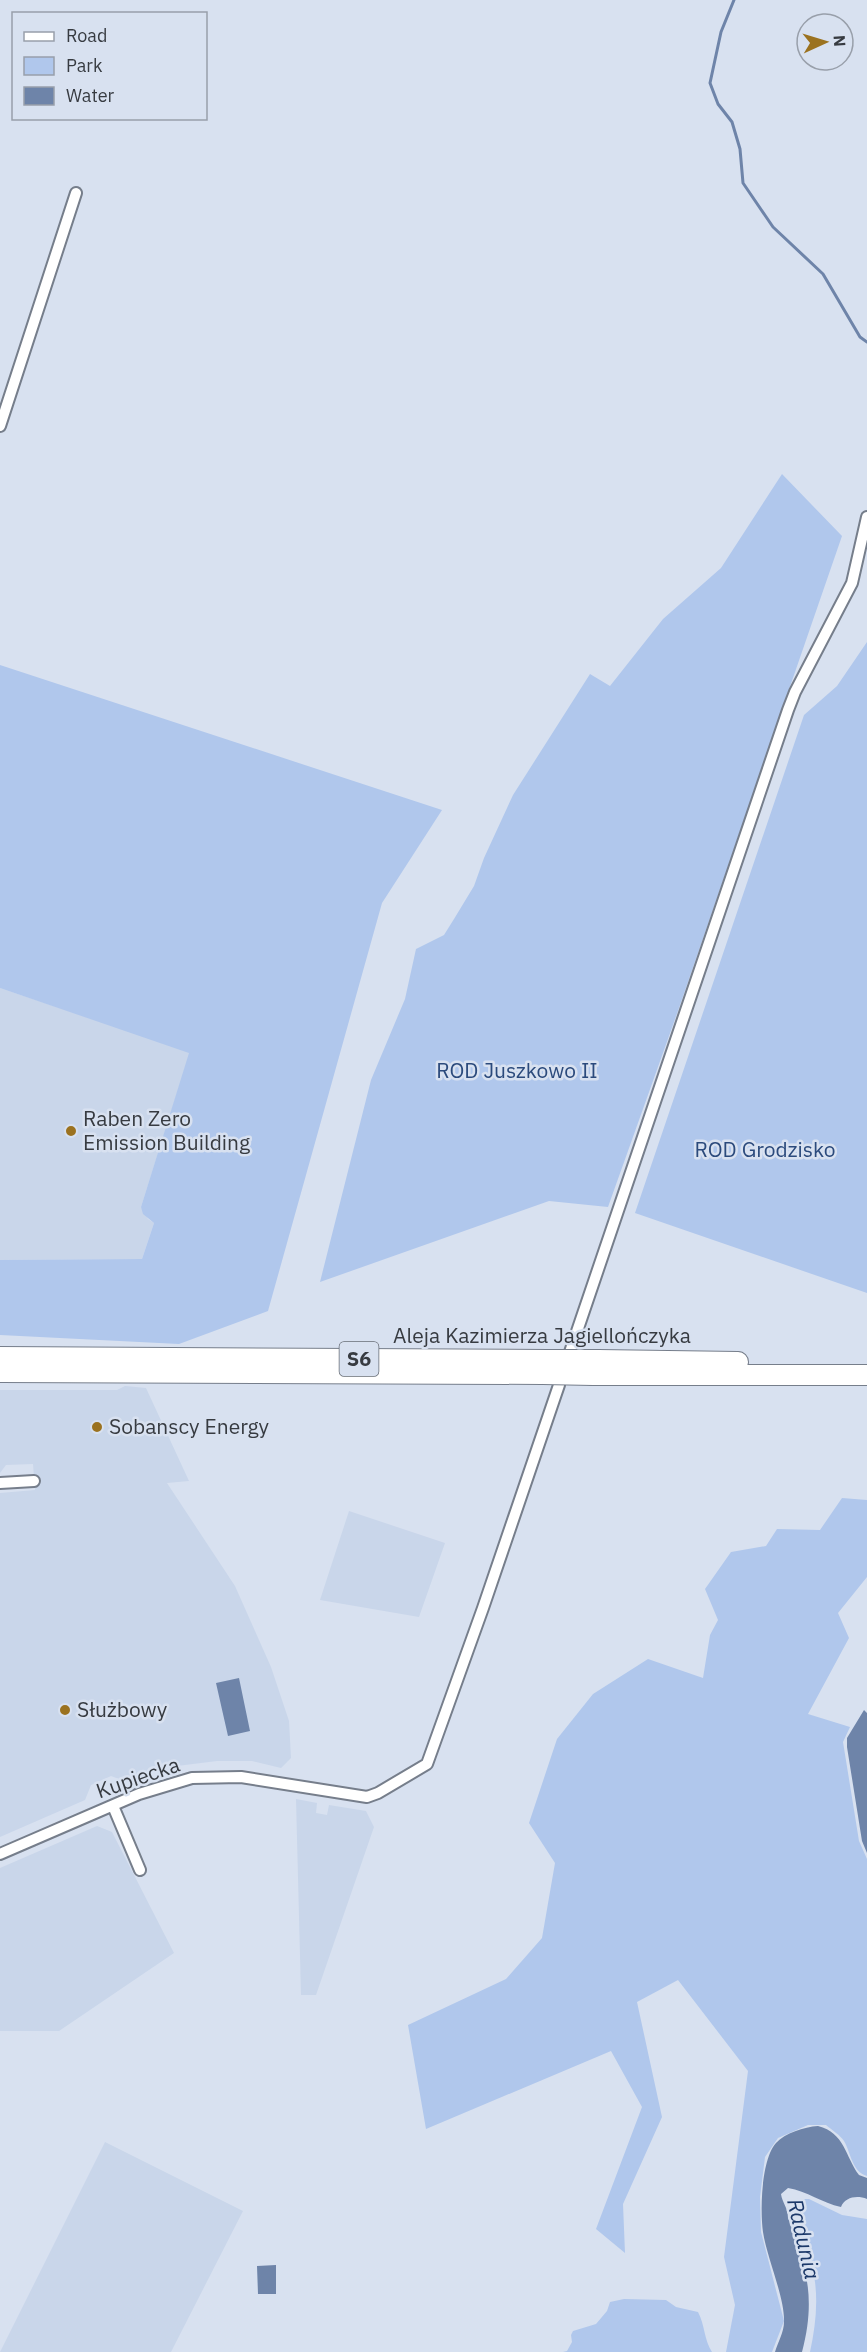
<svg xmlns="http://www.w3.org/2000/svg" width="867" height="2352" viewBox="0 0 867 2352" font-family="'IBM Plex Sans',sans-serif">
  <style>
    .built { fill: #c9d6ea }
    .green { fill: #b0c7ec }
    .water { fill: #6e84a9 }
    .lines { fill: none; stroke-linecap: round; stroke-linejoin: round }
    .stream { stroke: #6e84a9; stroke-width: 3 }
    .minor-casing { stroke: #767e8b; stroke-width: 14 }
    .motorway-casing { stroke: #767e8b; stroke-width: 22 }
    .minor { stroke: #fff; stroke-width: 10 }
    .motorway { stroke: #fff; stroke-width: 20 }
    .motorway-bridge-casing { stroke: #767e8b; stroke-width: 22; stroke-linecap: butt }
    .motorway-bridge { stroke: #fff; stroke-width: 20 }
    .poi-dot { fill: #9b721f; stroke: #d8e1f0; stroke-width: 2 }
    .labels { text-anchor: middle; stroke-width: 5; stroke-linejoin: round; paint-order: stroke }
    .shield { fill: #d8e1f0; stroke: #676d76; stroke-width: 1.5 }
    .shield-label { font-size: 20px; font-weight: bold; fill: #373b41 }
    .park-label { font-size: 21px; fill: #2b4a7c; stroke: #d8e1f0 }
    .poi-label { font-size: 21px; fill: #373b41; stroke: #d8e1f0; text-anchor: start }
    .street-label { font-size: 21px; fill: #373b41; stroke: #d8e1f0 }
    .water-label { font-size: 22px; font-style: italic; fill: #1b3869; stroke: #d8e1f0 }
  </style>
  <rect width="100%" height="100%" fill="#d8e1f0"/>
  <path class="built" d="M0 988 190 1052 141 1207 148 1219 154 1223 142 1259 0 1260Z
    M125 1386 146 1388 189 1481 167 1483 235 1586 271 1667 289 1721 291 1758 281 1768 252 1761H217L161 1768 127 1782 111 1776 91 1785 85 1800 0 1837V1493L35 1490 33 1464 6 1465 0 1473V1390H117Z
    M349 1511 445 1543 419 1617 320 1600Z
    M296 1799 317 1803 316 1813 327 1815 329 1805 366 1811 374 1827 316 1995H301Z
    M97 1826 112 1832 174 1953 59 2031H0V1868Z
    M105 2142 243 2211 171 2352H0Z"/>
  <path class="green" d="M782 474 842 536 679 1008 608 1207 549 1201 320 1282 371 1080 405 999 416 949 444 935 454 919 474 886 484 858 513 795 590 674 610 686 663 619 721 568Z
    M867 642V1293L635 1213 804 715 837 686Z
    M0 665 442 810 382 903 268 1311 179 1344 0 1335V1260L142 1259 154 1223 143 1214 141 1207 189 1053 0 988Z
    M842 1498 867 1500V1577L838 1613 849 1638 808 1714 850 1727 843 1742 859 1841 867 1859V2176C852 2172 851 2153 844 2141 840 2135 832 2130 826 2125H808L778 2138 765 2157 760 2197 761 2232 784 2321 772 2352H726L735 2305 724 2257 748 2071 678 1980 637 2002 662 2117 623 2204 625 2253 596 2229 642 2107 611 2051 426 2129 408 2025 506 1979 542 1938 555 1863 529 1823 557 1739 593 1694 648 1659 703 1678 710 1635 718 1620 705 1589 731 1552 766 1546 777 1529 820 1530Z
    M803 2199H809L842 2215 867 2219V2352H810C815 2329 818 2306 815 2282 813 2263 796 2214 803 2199Z
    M624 2299 666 2300 676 2307 698 2312C705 2325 704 2340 712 2352H563L567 2351 572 2342 571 2335 573 2331 596 2324 607 2311 610 2302Z"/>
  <path class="water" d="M239 1678 250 1731 228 1736 216 1683Z
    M864 1710 867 1713V1853L862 1841 847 1747V1738Z
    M818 2126C845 2133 845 2156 859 2175L867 2178V2199C857 2195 845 2197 841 2207 822 2203 807 2191 788 2188L781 2194C782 2202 788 2208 788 2218 807 2267 816 2299 802 2352H775C778 2342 784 2332 784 2322 785 2298 767 2258 763 2232 760 2211 761 2160 776 2143 785 2133 804 2127 818 2126Z
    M276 2265V2294H258L257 2266Z"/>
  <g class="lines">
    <path class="stream" d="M734 0 721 32 710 83 718 104 732 122 740 149 743 183 773 227 823 274 860 337 867 342"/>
    <g class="minor-casing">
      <path id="minor" d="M0 426 76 193
        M570 1352 788 710 795 692 852 583 867 517
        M0 1483 34 1481
        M113 1806 140 1870
        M0 1854 139 1794 192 1778 241 1777 367 1797 378 1793 427 1764 483 1608 559 1385"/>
    </g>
    <g class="motorway-casing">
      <path id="motorway" d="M0 1357 548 1360
        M598 1360 738 1362
        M0 1372 543 1374
        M593 1375H867"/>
    </g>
    <use href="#minor" class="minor"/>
    <use href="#motorway" class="motorway"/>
    <g class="motorway-bridge-casing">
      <path id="motorway-bridge" d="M548 1360H598
        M543 1374 593 1375"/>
    </g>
    <use href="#motorway-bridge" class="motorway-bridge"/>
  </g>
  <g class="poi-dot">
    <circle cx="71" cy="1131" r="6"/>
    <circle cx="97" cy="1427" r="6"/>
    <circle cx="65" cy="1710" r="6"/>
  </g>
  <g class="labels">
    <rect class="shield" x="339.5" y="1342" width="39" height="34" rx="4.5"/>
    <g class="shield-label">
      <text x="359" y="1366">S6</text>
    </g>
    <g class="park-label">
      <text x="517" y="1078">ROD Juszkowo II</text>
      <text x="765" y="1157">ROD Grodzisko</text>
    </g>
    <g class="poi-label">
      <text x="83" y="1126">Raben Zero<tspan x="83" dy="24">Emission Building</tspan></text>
      <text x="109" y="1434">Sobanscy Energy</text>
      <text x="77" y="1717">Służbowy</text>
    </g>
    <g class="street-label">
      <text x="542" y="1343">Aleja Kazimierza Jagiellończyka</text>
      <text transform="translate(138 1778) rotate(-19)" y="7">Kupiecka</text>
    </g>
    <g class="water-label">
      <text transform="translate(804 2239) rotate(77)" y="8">Radunia</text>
    </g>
  </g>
  <rect x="12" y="12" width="195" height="108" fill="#d8e1f0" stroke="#989faa" stroke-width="1.5"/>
  <rect x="24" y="32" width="30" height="9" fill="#ffffff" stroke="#989faa" stroke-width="1.5"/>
  <text x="66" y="42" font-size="18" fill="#373b41">Road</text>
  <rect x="24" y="57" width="30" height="18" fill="#b0c7ec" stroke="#989faa" stroke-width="1.5"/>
  <text x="66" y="72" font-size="18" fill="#373b41">Park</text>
  <rect x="24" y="87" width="30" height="18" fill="#6e84a9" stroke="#989faa" stroke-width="1.5"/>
  <text x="66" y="102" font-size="18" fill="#373b41">Water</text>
  <g transform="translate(825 42) rotate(86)"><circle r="28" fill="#d8e1f0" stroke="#989faa" stroke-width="1.5"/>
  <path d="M0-4.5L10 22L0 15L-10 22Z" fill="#9b721f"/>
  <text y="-9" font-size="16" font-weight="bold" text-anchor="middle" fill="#373b41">N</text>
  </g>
</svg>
